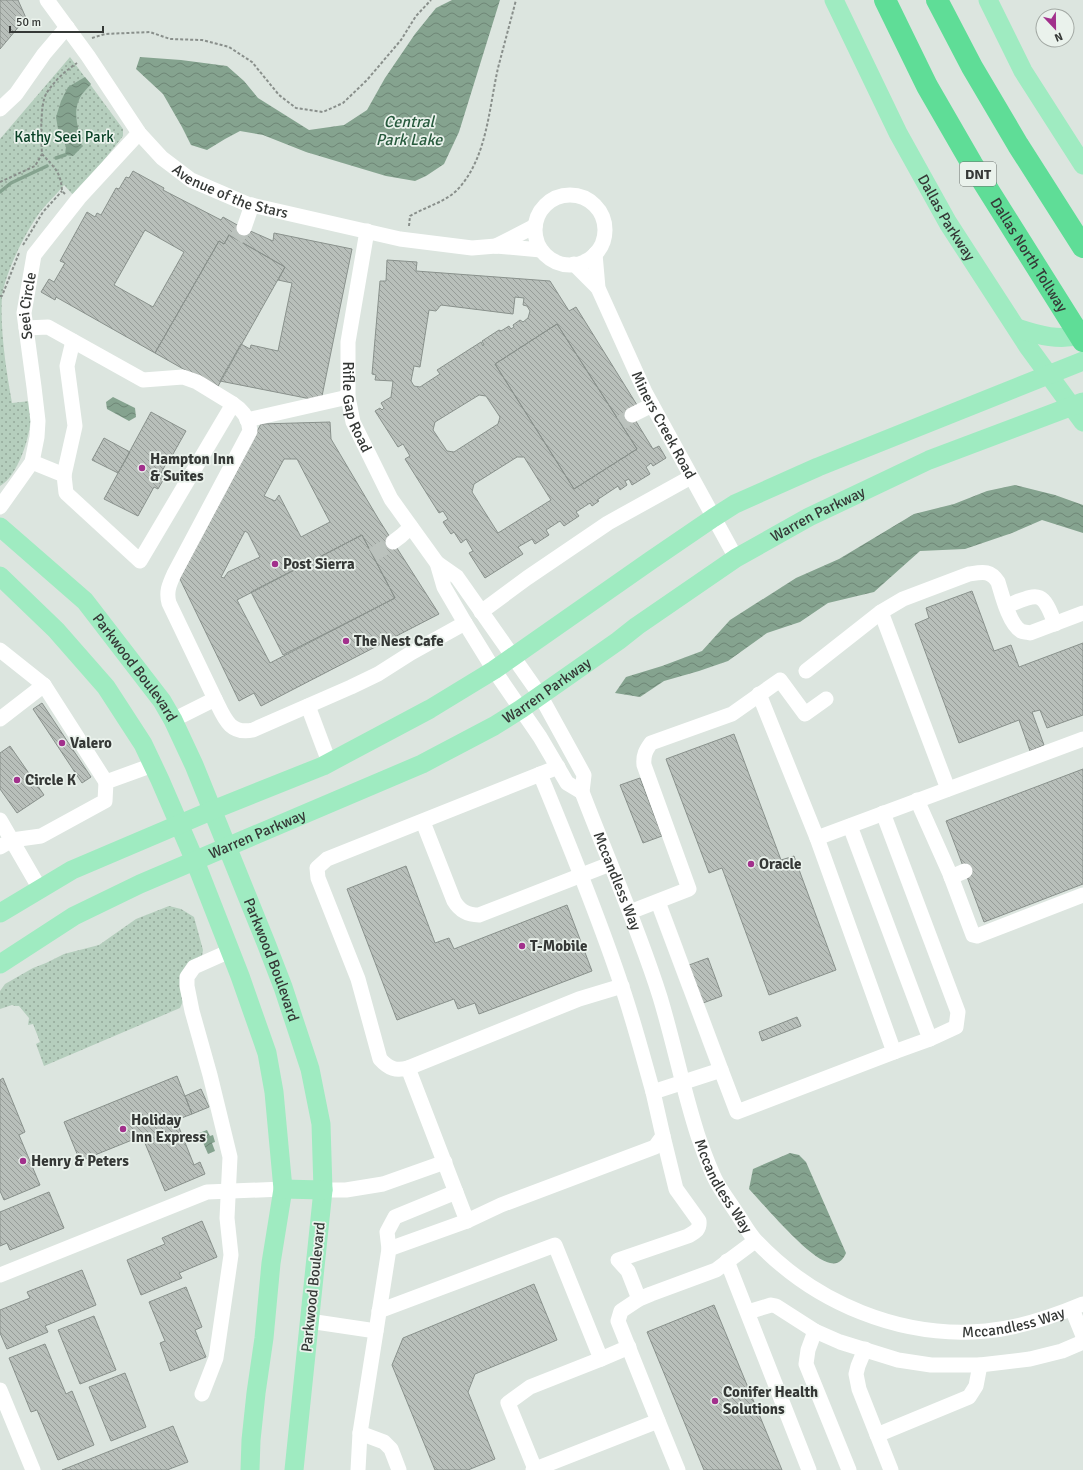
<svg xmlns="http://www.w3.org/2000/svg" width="1083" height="1470" viewBox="0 0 1083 1470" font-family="Signika,sans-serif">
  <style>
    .green { fill: url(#green-dots) }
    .water { fill: url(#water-waves) }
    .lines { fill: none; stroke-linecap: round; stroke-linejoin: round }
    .stream { stroke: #85a38f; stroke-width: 3.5 }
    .building { fill: url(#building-back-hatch); stroke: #89918c; fill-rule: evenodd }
    .minor-tunnel { stroke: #bbc2bd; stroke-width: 15; stroke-dasharray: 15 8; stroke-linecap: butt }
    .path { stroke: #898f8b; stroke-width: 2; stroke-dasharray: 3 2; stroke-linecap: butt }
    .minor { stroke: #fff; stroke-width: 15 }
    .major { stroke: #9febc1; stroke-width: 19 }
    .highway { stroke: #5fdd97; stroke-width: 22 }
    .poi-dot { fill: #a2308c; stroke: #eaf2ec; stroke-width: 1.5 }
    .labels { text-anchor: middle; stroke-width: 3.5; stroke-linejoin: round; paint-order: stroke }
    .shield { fill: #eaf2ec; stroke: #6b706d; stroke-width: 1 }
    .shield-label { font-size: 14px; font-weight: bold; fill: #353836 }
    .park-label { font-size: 15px; fill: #084025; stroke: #eaf2ec }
    .street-label { font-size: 15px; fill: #353836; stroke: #eaf2ec }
    .poi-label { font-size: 15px; font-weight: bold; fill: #353836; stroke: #eaf2ec; text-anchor: start }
    .water-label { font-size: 16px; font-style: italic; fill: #275a3d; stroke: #eaf2ec }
  </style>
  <defs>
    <pattern id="green-dots" width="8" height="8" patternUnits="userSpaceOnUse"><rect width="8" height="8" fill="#b5cebd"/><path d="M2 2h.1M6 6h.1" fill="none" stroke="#94a89a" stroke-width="1.8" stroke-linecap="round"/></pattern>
    <pattern id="water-waves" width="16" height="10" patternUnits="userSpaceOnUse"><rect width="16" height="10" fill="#85a38f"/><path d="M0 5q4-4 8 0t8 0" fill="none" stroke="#6e8676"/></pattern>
    <pattern id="building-back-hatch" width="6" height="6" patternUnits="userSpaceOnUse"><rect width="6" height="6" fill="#b8bfba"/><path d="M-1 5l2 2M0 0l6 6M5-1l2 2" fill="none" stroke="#969c98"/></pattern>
  </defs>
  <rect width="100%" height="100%" fill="#dce5df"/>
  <path class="green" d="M70 57 123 129V136L75 197 64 185C57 194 47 203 40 212 25 233 6 271 2 296 0 331 6 369 12 403L30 401C30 406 31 411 31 417 30 437 18 476 0 486V139Z
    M169 906 181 909 194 917 203 950 202 956C180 967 176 978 183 1001L180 1008 44 1066 36 1044 40 1042 33 1024 28 1025 29 1018 19 1006H15L12 1005 0 1009V991L5 984 33 968 46 963 64 954 99 945 136 919Z"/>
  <path class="water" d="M452 0H500L459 132 444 164 426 176 415 181 386 176 306 152 263 135 240 131 225 139 207 150 191 145 182 127 163 94 136 69 140 57 181 60 227 66 244 81 258 98 309 130 344 125 367 110 385 78 415 34 436 8Z
    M85 77 91 84C87 89 81 94 79 100 72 115 80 131 82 147L73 156 65 155 66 146 59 135 56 117 61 101 68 87Z
    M113 397 135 408 136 417 129 421 107 409 106 402Z
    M1015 485 1055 495 1083 505V533L1042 520 1012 533 965 549 920 551 874 592 828 603 800 622 767 633 728 661 699 671 664 681 640 697 615 693 626 677 662 666 702 651 730 620 796 578 839 559 914 514 954 504 987 491Z
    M207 1130 210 1136 213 1135 215 1142 212 1143 215 1151 208 1154 199 1133Z
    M790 1153 799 1155 806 1162 846 1253C843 1260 838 1265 830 1263 810 1260 764 1205 749 1189L753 1169Z"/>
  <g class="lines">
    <path class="stream" d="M56 158 65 155
      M0 192 11 183 47 166"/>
  </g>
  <path class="building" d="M0 0H18L26 18 0 49Z
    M133 171 164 188 163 190 221 220 223 217 239 226 273 241 274 233 352 249 321 401 220 381 241 344 250 349 251 345 278 351 292 283 278 280 285 267 229 235 224 244 219 241 155 353 56 297 55 300 41 292 49 279 54 282 65 263 60 261 87 212 95 217 97 213 101 215 116 188 119 189 126 177 129 178ZM145 230 184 252 153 307 114 285Z
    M229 235 285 267 217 388 155 353 219 241 224 244Z
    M387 260 417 262 416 271 550 281 569 311 576 307 637 405 629 410 653 449 659 446 666 458 653 466 651 463 646 467 650 474 632 485 629 479 625 481 627 485 620 490 618 486 597 500 599 501 592 506 590 503 576 512 579 516 564 526 560 521 546 530 549 535 535 544 532 539 518 547 523 554 485 578 469 553 473 551 466 539 461 543 454 532 451 534 443 522 448 519 443 511 439 513 405 459 410 456 403 444 398 447 375 411 380 408 382 410 384 408 381 403 391 397 393 381 375 380 376 375 372 374 380 281H386ZM515 297 524 298 523 305 527 306 530 311 528 318 523 322 520 320 513 325 514 327 511 329 509 326 501 331 499 330 482 341 484 345 483 346 481 342 437 370 440 374 420 387 414 386 411 381 414 366 420 367 429 310 436 311 441 305 513 314ZM557 324 637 449 574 489 495 364ZM479 395 486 396 500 417 498 424 454 452 447 451 433 430 435 422ZM517 457H524L551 500 498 533 472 492 474 484Z
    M557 324 637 449 574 489 495 364Z
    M151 412 186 431 168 463 167 462 160 475 165 477 158 489 154 487 138 516 104 499Z
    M330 422 331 439 379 520 439 614 261 706 254 693 239 701 179 577 261 424ZM284 459H297L330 522 301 537 279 495 275 501 264 496ZM245 531 248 533 260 557 228 572 224 578 221 577ZM362 535 395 598 270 663 237 600Z
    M104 438 130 452 118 473 92 460Z
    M362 535 395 598 283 655 251 592Z
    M972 591 994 651 1011 645 1019 667 1083 643V715L1047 728 1040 710 1032 712 1044 745 1030 751 1019 720 959 743 915 624 929 618 926 608Z
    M42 703 91 777 82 783 33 709Z
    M734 734 781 860 794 856 836 970 769 995 722 868 709 873 666 759Z
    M10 746 44 795 17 813 0 789V753Z
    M1083 769V884L984 922 946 821Z
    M640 778 662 836 643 843 620 785Z
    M406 866 435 943 449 938 454 949 567 905 592 971 479 1014 475 1003 458 1009 454 999 397 1020 347 889Z
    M708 958 722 996 703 1003 689 965Z
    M797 1017 801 1026 762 1041 759 1032Z
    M177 1076 192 1114 176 1120 194 1165 200 1162 205 1174 165 1191 142 1136 80 1161 64 1122Z
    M3 1078 25 1132 19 1135 40 1185 4 1200 0 1191V1080Z
    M201 1089 209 1107 192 1114 185 1096Z
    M49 1192 64 1228 10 1250 7 1243 0 1246V1212Z
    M202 1221 217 1257 179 1273 182 1278 141 1295 127 1260 165 1244 162 1238Z
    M82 1270 96 1305 45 1326 48 1332 7 1349 0 1333V1310L30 1298 27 1292Z
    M534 1284 557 1340 475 1374 468 1392 495 1459 468 1470H435L392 1365 403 1338Z
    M186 1287 202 1327 195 1330 206 1357 170 1371 160 1343 165 1341 149 1302Z
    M714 1305 782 1470H704L647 1332Z
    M94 1316 116 1370 80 1384 58 1330Z
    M45 1344 66 1394 72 1391 94 1445 58 1460 37 1410 31 1412 9 1358Z
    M125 1373 146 1427 111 1441 89 1387Z
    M173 1426 188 1462 167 1470H62Z"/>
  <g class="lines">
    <path class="minor-tunnel" d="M236 239 244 228
      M621 423 632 415
      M373 555 393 542"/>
    <path class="path" d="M92 38 105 34 150 32 170 39 202 40 229 47 252 62 279 95 296 108 323 112 343 103 367 80 401 40 416 16 431 0
      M0 182 35 166 42 154
      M65 194 62 191C61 172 54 167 42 154 41 140 40 105 46 94 54 81 65 71 77 63
      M409 226 410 216C425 207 446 202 458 189 487 158 489 108 498 68 504 45 510 23 516 0
      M23 245 43 212 62 191
      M0 296H2L19 253"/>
    <g class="minor">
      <path id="s1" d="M47 0 88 56 139 133 162 158 191 180 247 204 400 239 472 248 496 246 541 250"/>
      <path d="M0 109 16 94 44 54 67 27"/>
      <circle cx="570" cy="230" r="35"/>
      <path d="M244 228 252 205"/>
      <path id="s2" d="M367 231 348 342V397L353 422 391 499 437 563 444 587 465 623 494 670 540 737 567 783 582 792"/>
      <path d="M496 246 535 226"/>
      <path id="s3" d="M595 254 598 288 645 392 736 558"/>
      <path d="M574 264 598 288"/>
      <path d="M26 328 48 327 143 380 183 377 197 382 233 404 140 561 66 493 64 475 32 462"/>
      <path d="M632 415 652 405"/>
      <path d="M247 420 348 397"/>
      <path d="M64 475 75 426 67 366 73 341"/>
      <path id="s4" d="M0 507 32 462 37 437 38 421 34 387 24 313 34 255 79 198 139 133"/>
      <path d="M393 542 401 536 411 527"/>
      <path id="s5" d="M437 563 457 577 540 695 584 775 582 792C608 860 638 927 660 997 674 1043 683 1090 698 1136 703 1150 708 1165 715 1179 722 1193 732 1205 740 1218 745 1226 750 1235 757 1242 815 1303 901 1339 986 1331 1019 1328 1052 1317 1083 1304"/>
      <path d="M1006 606C1038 594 1042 588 1055 624"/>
      <path d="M481 612 527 578 608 523 691 477"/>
      <path d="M881 612 948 789"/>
      <path d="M0 650 44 685 106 782"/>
      <path d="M806 671 881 612 903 599 969 574C983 572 990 570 998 582 1002 595 1009 624 1021 631 1023 632 1027 632 1030 633L1083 613"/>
      <path d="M759 694 817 838"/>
      <path d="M215 699 169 603C166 592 169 585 174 574L250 431C249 419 244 411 233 404"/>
      <path d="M308 706 329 762"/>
      <path d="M0 719 44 685"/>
      <path d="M173 720 215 699C224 717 229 735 253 730L351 687 378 674 411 653 465 623"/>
      <path d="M558 767 327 859 317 868 318 878 358 979 380 1059C389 1069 396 1071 408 1068L467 1221 501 1205 655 1147 663 1136 653 1092 721 1070 737 1112 894 1052 817 838 1083 739"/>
      <path d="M540 774C569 844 598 915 622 987 634 1022 643 1057 653 1092"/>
      <path d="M917 800 950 874 973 935 977 936 1083 895"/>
      <path d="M883 813 958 1012 956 1027 930 1039"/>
      <path d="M0 820 40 889"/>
      <path d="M423 822 454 901C460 911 467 915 479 915L610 864"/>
      <path d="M850 826 930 1039 894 1052"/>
      <path d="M0 847 12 840 41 836 105 801 106 782 153 765"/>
      <path d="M951 877 965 871"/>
      <path d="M658 902 721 1070"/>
      <path d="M630 912 689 889 644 765C643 755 646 750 651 743L732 714 780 680 805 714 826 699"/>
      <path d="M408 1068 579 999 622 986"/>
      <path d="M323 1190H346L383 1184 445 1162"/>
      <path d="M389 1249 387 1232 395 1217 456 1192"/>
      <path d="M727 1261 809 1470"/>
      <path d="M0 1275 207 1192 283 1189"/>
      <path d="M639 1299 628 1271 618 1260 688 1236C695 1232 700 1230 699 1221L676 1189 663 1136"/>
      <path d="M1072 1309 1083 1336"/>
      <path d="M379 1311 555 1245 601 1359 530 1387 508 1403 535 1469"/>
      <path d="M748 1312 771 1305 776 1306 815 1331 840 1342 898 1360 931 1365H980L1030 1359 1062 1351 1083 1342"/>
      <path d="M309 1321 376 1331"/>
      <path d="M815 1331 808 1350 806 1364 849 1470"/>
      <path d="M865 1349 858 1366 856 1374 859 1389 891 1470"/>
      <path d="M601 1359 629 1347"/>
      <path d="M0 1390 33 1470"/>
      <path d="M202 1394 216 1358 231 1255 227 1218 230 1157 210 1075 192 1011 187 986V977L194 967 230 951"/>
      <path d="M658 1421 678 1470"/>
      <path d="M360 1433 384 1442 391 1449 399 1470"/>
      <path d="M877 1435 969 1397 976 1386 980 1365"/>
      <path d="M358 1470 360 1433 389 1249 467 1221"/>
      <path d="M533 1470 658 1421 618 1321 621 1311 639 1299 651 1294 716 1270 755 1241"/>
    </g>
    <g class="major">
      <path id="s6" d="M834 0 898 133 948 223 1029 348 1083 422"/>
      <path d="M988 0 1023 71 1083 165"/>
      <path d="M1017 328C1038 335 1061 342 1083 334"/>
      <path id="s7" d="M0 527 85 601 162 701 173 720 194 765 266 943 283 987 310 1069 321 1124 323 1190 294 1470"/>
      <path d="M0 576 56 630 106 687 143 744 160 780 195 861 240 976 267 1053 274 1092 283 1189 271 1263 264 1338 256 1393 251 1440 250 1470"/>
      <path d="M0 913 72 870 213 810 323 766 430 709 494 670 650 561 713 518 735 504 818 467 1083 361"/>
      <path id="s8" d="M0 964 74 916 140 884 422 764 494 726 521 709 618 641 637 626 736 558 809 517 929 460 1083 402"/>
      <path d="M283 1189 323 1190"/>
    </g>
    <g class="highway">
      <path id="s9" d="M885 0 927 86 972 164 1083 341"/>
      <path d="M937 0 972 67 1018 145 1083 247"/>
    </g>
  </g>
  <g class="poi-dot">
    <circle cx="142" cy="468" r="4"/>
    <circle cx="275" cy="564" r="4"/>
    <circle cx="346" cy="641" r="4"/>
    <circle cx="62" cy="743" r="4"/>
    <circle cx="17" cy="780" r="4"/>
    <circle cx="751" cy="864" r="4"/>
    <circle cx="522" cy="946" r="4"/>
    <circle cx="123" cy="1129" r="4"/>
    <circle cx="23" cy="1161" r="4"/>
    <circle cx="715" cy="1401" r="4"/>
  </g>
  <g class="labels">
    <rect class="shield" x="960" y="162" width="36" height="24" rx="3"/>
    <g class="shield-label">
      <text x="978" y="179">DNT</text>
    </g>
    <g class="park-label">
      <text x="64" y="142">Kathy Seei Park</text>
    </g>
    <g class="street-label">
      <text dy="5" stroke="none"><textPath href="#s1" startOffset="273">Avenue of the Stars</textPath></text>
      <text dy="5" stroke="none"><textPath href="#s6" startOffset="245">Dallas Parkway</textPath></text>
      <text dy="5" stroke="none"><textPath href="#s9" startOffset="293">Dallas North Tollway</textPath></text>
      <text dy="5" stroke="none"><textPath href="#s4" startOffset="213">Seei Circle</textPath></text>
      <text dy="5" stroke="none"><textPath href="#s2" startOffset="179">Rifle Gap Road</textPath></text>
      <text dy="5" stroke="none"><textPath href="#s3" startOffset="186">Miners Creek Road</textPath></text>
      <text dy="5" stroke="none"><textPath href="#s8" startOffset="937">Warren Parkway</textPath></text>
      <text dy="5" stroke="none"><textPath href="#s7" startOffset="196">Parkwood Boulevard</textPath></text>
      <text dy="5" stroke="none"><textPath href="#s8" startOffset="613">Warren Parkway</textPath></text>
      <text dy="5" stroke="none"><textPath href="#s8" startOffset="289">Warren Parkway</textPath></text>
      <text dy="5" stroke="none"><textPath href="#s5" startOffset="373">Mccandless Way</textPath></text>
      <text dy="5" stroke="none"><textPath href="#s7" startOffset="520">Parkwood Boulevard</textPath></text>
      <text dy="5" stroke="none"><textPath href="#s5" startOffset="697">Mccandless Way</textPath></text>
      <text transform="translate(313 1287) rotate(-84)" y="5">Parkwood Boulevard</text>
      <text dy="5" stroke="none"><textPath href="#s5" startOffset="1045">Mccandless Way</textPath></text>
    </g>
    <g class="poi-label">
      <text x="150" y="464">Hampton Inn<tspan x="150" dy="17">&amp; Suites</tspan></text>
      <text x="283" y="569">Post Sierra</text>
      <text x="354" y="646">The Nest Cafe</text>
      <text x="70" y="748">Valero</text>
      <text x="25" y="785">Circle K</text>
      <text x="759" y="869">Oracle</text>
      <text x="530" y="951">T-Mobile</text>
      <text x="131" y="1125">Holiday<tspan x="131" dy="17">Inn Express</tspan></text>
      <text x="31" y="1166">Henry &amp; Peters</text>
      <text x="723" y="1397">Conifer Health<tspan x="723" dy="17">Solutions</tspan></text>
    </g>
    <g class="water-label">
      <text x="409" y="127">Central<tspan x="409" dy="18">Park Lake</tspan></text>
    </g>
  </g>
  <g transform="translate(1055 28) rotate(158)"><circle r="19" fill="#eaf2ec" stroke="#a2a8a3"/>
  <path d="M0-3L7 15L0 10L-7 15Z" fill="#a2308c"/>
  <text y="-6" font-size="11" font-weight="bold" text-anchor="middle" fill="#353836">N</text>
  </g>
  <path d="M10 26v6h93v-6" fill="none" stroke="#353836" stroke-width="2"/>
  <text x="16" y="26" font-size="12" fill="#353836" stroke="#eaf2ec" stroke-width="3" paint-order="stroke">50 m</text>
</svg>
